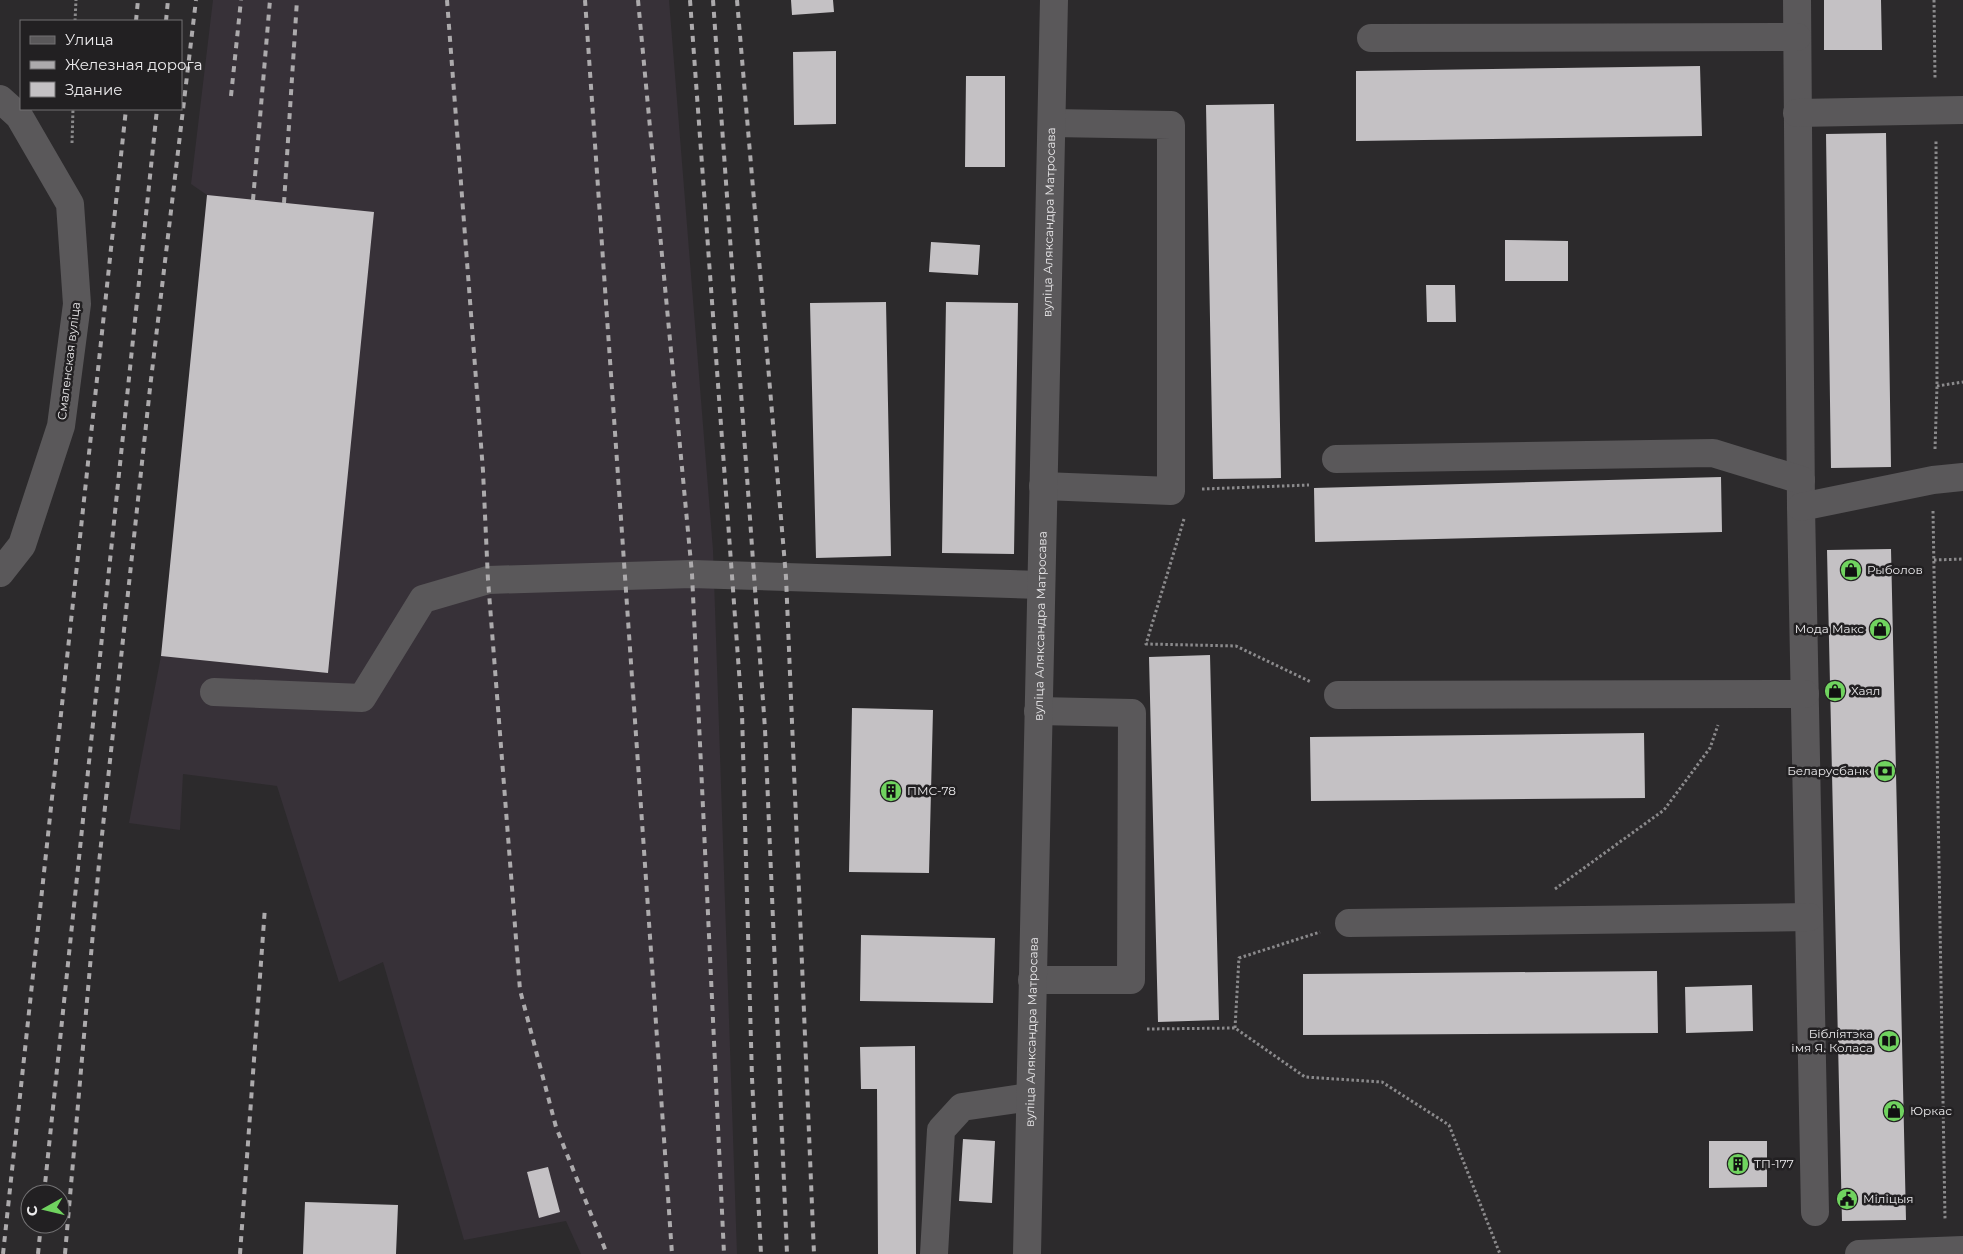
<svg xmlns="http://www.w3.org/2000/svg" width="1963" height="1254" viewBox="0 0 1963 1254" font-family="Montserrat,sans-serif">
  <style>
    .built { fill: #373138 }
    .building { fill: #c4c1c4 }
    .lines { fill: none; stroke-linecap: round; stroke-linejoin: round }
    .path { stroke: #8b8a8c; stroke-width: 3; stroke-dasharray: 2.5 2.5; stroke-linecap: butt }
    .minor { stroke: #5a585a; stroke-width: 28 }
    .rail { stroke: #acaaac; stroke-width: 4; stroke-dasharray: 6 6; stroke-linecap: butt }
    .labels { text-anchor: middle; stroke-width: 5; stroke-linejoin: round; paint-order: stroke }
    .street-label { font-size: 12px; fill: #ebeaec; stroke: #222022 }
    .poi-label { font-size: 12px; fill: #ebeaec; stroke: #222022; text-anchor: start }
  </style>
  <rect width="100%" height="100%" fill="#2c2a2c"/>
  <path class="built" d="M213 0H669L713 550 737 1254H581L566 1221 464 1240 383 962 339 982 277 786 183 774 180 830 129 823 161 656 207 195 191 184Z"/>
  <path class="building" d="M791 0H833L834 12 792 15Z
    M1824 0H1881L1882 50H1824Z
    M836 51V124L794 125 793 52Z
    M1700 66 1702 136 1356 141V71Z
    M966 76H1005V167H965Z
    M1274 104 1281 478 1213 479 1206 105Z
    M1886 133 1891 467 1831 468 1826 134Z
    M207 195 374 212 328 673 161 656Z
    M1505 240 1568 241V281H1505Z
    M931 242 980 245 978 275 929 272Z
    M1426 285H1455L1456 322H1427Z
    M886 302 891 556 816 558 810 303Z
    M946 302 1018 303 1014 554 942 553Z
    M1721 477 1722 532 1315 542 1314 488Z
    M1891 549 1906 1220 1842 1221 1827 550Z
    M1210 655 1219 1020 1158 1022 1149 657Z
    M852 708 933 710 929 873 849 872Z
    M1644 733 1645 798 1311 801 1310 737Z
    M861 935 995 938 993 1003 860 1001Z
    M1657 971 1658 1033 1303 1035V974Z
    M1752 985 1753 1031 1686 1033 1685 987Z
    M915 1046 916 1254H878L877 1089H861L860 1047Z
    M963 1139 995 1141 992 1203 959 1201Z
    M1709 1141H1767V1187L1709 1188Z
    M548 1167 560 1212 539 1218 527 1172Z
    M305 1202 398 1205 396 1254H303Z"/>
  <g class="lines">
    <path class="path" d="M1934 0 1935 79
      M75 21 76 0
      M72 143 73 109
      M1937 386 1963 382
      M1935 449 1937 386 1936 141
      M1202 489 1309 485
      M1933 511 1945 1219
      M1184 519 1146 644 1236 646 1311 682
      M1934 560 1963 559
      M1555 889 1664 810 1710 748 1718 725
      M1235 1028 1239 958 1320 932
      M1147 1029 1235 1028 1305 1077 1382 1082 1449 1125 1500 1254"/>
    <g class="minor">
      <path d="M1797 0 1801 507 1815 1212"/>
      <path d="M1371 38 1797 37"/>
      <path d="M0 99 19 116 70 204 77 304 61 426 22 545 0 573"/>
      <path d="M1797 113 1963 110"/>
      <path d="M1336 459 1713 453 1801 480"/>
      <path d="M1043 486 1171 491V125L1052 123"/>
      <path d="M1801 507 1933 480 1963 477"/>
      <path d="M214 692 362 698 423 599 488 580 692 574 1041 585"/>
      <path d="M1338 695 1805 694"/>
      <path d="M1349 923 1809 917"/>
      <path d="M1032 980H1131L1132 713 1038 711"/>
      <path d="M934 1254 941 1130 962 1107 1030 1097"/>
      <path id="s1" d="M1027 1254 1054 0"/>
      <path d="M1859 1254 1963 1250"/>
    </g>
    <path class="rail" d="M447 0 483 471 488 580 520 990 556 1127 607 1254
      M585 0 672 1254
      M638 0 692 574 724 1254
      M690 0 742 713 752 1078 761 1254
      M713 0 765 729 787 1254
      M737 0 786 577 814 1254
      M136 21 138 0
      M166 21 168 0
      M231 96 241 0
      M253 200 270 0
      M284 203 297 0
      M44 1194 157 109
      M3 1254 126 109
      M38 1254 41 1224
      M65 1254 99 863 150 388 196 0
      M240 1254 265 907"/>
  </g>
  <defs>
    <g id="shop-disc" transform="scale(1.125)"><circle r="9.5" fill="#70d35f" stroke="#222022"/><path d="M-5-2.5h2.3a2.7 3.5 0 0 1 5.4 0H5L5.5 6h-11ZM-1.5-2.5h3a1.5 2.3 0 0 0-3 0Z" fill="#111"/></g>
    <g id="bank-disc" transform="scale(1.125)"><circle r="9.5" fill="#70d35f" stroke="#222022"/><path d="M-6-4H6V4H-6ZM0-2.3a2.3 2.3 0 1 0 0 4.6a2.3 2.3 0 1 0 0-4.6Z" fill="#111"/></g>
    <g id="building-disc" transform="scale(1.125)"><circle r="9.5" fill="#70d35f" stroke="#222022"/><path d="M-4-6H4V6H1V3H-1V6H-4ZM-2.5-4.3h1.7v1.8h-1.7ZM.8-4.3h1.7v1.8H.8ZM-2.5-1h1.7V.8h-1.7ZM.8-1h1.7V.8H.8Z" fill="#111"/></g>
    <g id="library-disc" transform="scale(1.125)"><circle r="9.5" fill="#70d35f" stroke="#222022"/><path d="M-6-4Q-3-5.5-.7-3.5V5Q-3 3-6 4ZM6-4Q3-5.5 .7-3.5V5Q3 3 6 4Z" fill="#111"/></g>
    <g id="civic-disc" transform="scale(1.125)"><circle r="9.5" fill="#70d35f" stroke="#222022"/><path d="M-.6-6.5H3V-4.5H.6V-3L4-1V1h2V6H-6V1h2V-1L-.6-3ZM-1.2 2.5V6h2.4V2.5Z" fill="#111"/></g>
  </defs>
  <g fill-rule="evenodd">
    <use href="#shop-disc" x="1851" y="570"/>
    <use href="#shop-disc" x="1880" y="629"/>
    <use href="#shop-disc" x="1835" y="691"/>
    <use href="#bank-disc" x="1885" y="771"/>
    <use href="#building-disc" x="891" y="791"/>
    <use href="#library-disc" x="1889" y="1041"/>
    <use href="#shop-disc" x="1894" y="1111"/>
    <use href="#building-disc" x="1738" y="1164"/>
    <use href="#civic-disc" x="1847" y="1199"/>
  </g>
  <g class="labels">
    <g class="street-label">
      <text dy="4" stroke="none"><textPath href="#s1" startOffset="1032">вуліца Аляксандра Матросава</textPath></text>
      <text transform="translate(69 361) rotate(-83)" y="4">Смаленская вуліца</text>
      <text dy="4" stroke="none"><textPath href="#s1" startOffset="628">вуліца Аляксандра Матросава</textPath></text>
      <text dy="4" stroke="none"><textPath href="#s1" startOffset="222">вуліца Аляксандра Матросава</textPath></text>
    </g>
    <g class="poi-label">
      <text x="1867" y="574">Рыболов</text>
      <text x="1864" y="633" text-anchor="end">Мода Макс</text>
      <text x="1851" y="695">Хаял</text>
      <text x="1869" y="775" text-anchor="end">Беларусбанк</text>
      <text x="907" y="795">ПМС-78</text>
      <text x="1873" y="1038" text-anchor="end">Бібліятэка<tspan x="1873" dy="14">імя Я. Коласа</tspan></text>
      <text x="1910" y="1115">Юркас</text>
      <text x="1754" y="1168">ТП-177</text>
      <text x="1863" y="1203">Міліцыя</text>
    </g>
  </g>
  <rect x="20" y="20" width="162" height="90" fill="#222022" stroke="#727173"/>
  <rect x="30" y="36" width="25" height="8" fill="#5a585a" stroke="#727173"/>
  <text x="65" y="45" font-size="15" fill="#ebeaec">Улица</text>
  <rect x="30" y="61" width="25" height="8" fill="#acaaac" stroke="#727173"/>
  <text x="65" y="70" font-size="15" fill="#ebeaec">Железная дорога</text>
  <rect x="30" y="82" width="25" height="15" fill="#c4c1c4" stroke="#727173"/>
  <text x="65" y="95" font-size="15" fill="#ebeaec">Здание</text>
  <g transform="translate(45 1209) rotate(262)"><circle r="24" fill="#222022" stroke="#727173"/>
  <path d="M0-4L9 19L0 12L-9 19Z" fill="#70d35f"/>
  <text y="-8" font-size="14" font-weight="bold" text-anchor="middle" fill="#ebeaec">С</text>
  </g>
</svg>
